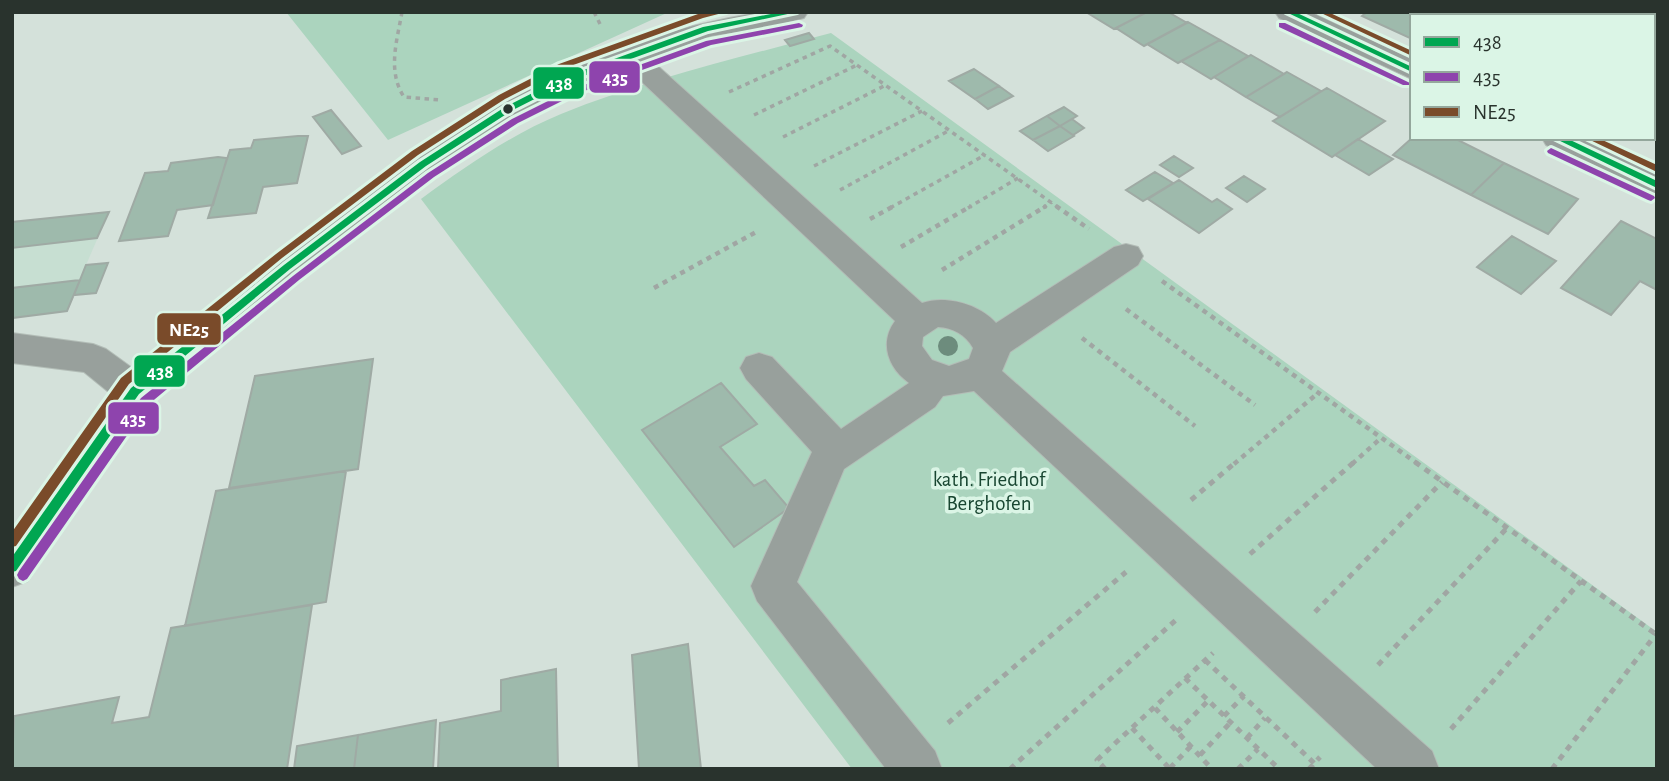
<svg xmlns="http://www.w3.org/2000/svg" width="1669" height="781" viewBox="0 0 1669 781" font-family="'Alegreya Sans',sans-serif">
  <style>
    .built { fill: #c7dfd2 }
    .green { fill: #abd4be }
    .building { fill: #9ebaac; stroke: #9faaa4; stroke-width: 2 }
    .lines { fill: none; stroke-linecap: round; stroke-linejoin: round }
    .minor-casing { stroke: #b3bdb7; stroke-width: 2 }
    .path-far2 { stroke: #a0a6a3; stroke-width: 3.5; stroke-dasharray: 4.5 4.5; stroke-linecap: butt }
    .path-far1 { stroke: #a0a6a3; stroke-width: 4.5; stroke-dasharray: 5 5; stroke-linecap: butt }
    .path { stroke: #a0a6a3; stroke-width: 5; stroke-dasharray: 6 6; stroke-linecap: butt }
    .minor { fill: #98a09c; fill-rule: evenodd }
    .bus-1-casing { stroke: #dbf5e6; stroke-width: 6 }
    .bus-2-casing { stroke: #dbf5e6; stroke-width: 6 }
    .bus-3-casing { stroke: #dbf5e6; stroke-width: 6 }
    .bus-1 { fill: #00a651; fill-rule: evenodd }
    .bus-2 { fill: #8e44ad; fill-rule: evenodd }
    .bus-3 { fill: #7a4b2a; fill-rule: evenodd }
    .tree { fill: #6d8c7d }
    .bus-dot { fill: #29332d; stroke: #dbf5e6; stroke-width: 2.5 }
    .labels { text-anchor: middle; stroke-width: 7; stroke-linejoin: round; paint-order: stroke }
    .park-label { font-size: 21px; fill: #184631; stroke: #dbf5e6 }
    .line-badge { stroke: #dbf5e6; stroke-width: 2.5 }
    .badge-label { font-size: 19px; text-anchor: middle; font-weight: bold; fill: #fff }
  </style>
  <rect width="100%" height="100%" fill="#d4e1da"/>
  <path class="built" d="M109 212 86 265 108 263 96 293 74 295 67 311 12 318V222Z"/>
  <path class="green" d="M286 12H669L388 140Z
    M831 33 1657 632V769H852L421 199C465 167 510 135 561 114 648 79 741 57 831 33Z"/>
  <path class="building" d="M1086 12H1147L1114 29Z
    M1147 12H1168L1187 23 1144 46 1116 28Z
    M1367 12H1432L1440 16H1412V39L1362 16Z
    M1550 12H1581L1588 16H1551L1548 14Z
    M1188 22 1220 40 1178 63 1147 44Z
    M809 33 814 39 790 46 785 40Z
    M1220 40 1248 56 1211 79 1181 61Z
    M1251 55 1284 74 1246 97 1214 77Z
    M974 69 999 86 975 99 949 81Z
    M1287 72 1321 91 1280 117 1246 97Z
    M999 86 1013 96 988 109 975 99Z
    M1327 88 1385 121 1332 157 1273 121Z
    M1064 107 1077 116 1060 126 1047 116Z
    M331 110 361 146 342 154 313 117Z
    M1047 116 1060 126 1033 140 1020 131Z
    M1072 119 1084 128 1073 135 1060 126Z
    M1060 126 1074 136 1048 151 1033 140Z
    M298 136H308L297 183 263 187 256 213 208 218 230 150 251 148 254 140Z
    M1412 138H1454L1504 163 1471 195 1393 155Z
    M1358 139 1393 159 1369 175 1335 155Z
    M1174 156 1193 168 1179 177 1160 165Z
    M218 157 227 158 213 205 177 210 168 236 119 241 145 173 168 171 171 163Z
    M1504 163 1578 199 1548 234 1471 195Z
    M1155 172 1173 183 1143 201 1126 190Z
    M1244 176 1265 189 1247 202 1226 188Z
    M1179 180 1212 202 1217 199 1232 209 1199 233 1148 199Z
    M109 212 97 238 12 248V222Z
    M1621 221 1657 239V290L1640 281 1611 315 1561 288Z
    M1512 236 1556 261 1521 294 1477 267Z
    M108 263 96 293 74 295 86 265Z
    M80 280 67 311 12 318V288Z
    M373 359 358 469 229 488 255 376Z
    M721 383 757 424 720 447 754 486 765 480 789 508 734 547 642 430Z
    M346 471 326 602 185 626 216 491Z
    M312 605 287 769H12L14 716 119 697 112 723 149 717 171 628Z
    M688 644 701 769H639L632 655Z
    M556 669 558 769H438L440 723 501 711V680Z
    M436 720 433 769H354L358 735Z
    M358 735 354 769H294L297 746Z"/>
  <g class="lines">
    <g class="minor-casing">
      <path id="minor" d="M763 12H808L804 18 766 28 711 36 650 59 922 303C946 295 979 304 996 323L1114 247 1126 244 1138 247 1143 256 1138 265 1010 352 1002 371 1432 751 1439 769H1377L974 391 943 396 935 407 844 469 797 582 935 751 942 769H886L757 601 751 586 812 452 746 379 740 368 746 357 759 353 772 357 841 429 909 383C888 368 879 343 895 321L626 67 577 85 519 116 434 171 299 276 149 402 28 581 12 587V531L111 394 84 372 12 363V333L93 344 106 349 135 370C207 312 279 255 353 200 400 165 447 130 499 102 580 57 672 26 763 12ZM938 327C953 328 965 334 973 348L969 359 949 366 932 360 922 346 923 337Z
        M1275 12H1310L1412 59V79L1279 18Z
        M1542 138H1584L1657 172V196L1546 145Z"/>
    </g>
    <path class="path-far2" d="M402 12C397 41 387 71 404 97L441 100
      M594 12 600 24
      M729 92 830 46 1059 208
      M754 115 857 65
      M783 137 886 85
      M814 166 922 111
      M840 190 950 130
      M890 208 985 155
      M968 208 1018 178
      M1043 208 1052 202"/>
    <path class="path-far1" d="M1056 206 1089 229
      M870 219 894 206
      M901 247 971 206
      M942 270 1046 206
      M1162 281 1418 464
      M654 288 758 231
      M1126 309 1255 405
      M1082 338 1195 426
      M1234 464 1318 393
      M1352 464 1381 438"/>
    <path class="path" d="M1415 462 1657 635
      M1191 500 1236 462
      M1250 554 1354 462
      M1315 612 1442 482
      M1205 660 1314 763
      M1378 665 1507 528
      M1185 678 1279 769
      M1155 708 1212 769
      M1224 716 1244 696
      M948 723 1126 572
      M1132 728 1170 769
      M1451 729 1581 581
      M1177 732 1208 701
      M1247 738 1265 718
      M1200 755 1231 722
      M1170 768 1191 746
      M1010 769 1176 620
      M1105 769 1097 760 1213 653
      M1238 769 1258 749
      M1309 769 1320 757
      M1552 769 1656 634"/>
    <use href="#minor" class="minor"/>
    <g class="bus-1-casing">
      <path id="bus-1" d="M781 12H797L708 31 570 81 511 111 426 166 290 269 139 394 16 571 12 572V557L131 388 284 265 420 162 505 107 564 77 703 27Z
        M1286 12H1295L1412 67V72Z
        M1554 138H1566L1657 181V188Z"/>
    </g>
    <g class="bus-2-casing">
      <path id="bus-2" d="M799 23 803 25 802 27 711 45 576 94 518 123 434 177 299 280 149 404 27 579 23 581 19 579 17 575 19 571 141 398 293 276 428 173 512 119 570 90 706 41Z
        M1279 23H1285L1410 83 1409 85H1403L1279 27Z
        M1551 148 1654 196 1655 198 1651 201 1648 200 1548 153 1547 151Z"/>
    </g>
    <g class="bus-3-casing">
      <path id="bus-3" d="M710 12H726L703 18 565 68 505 99 418 155 282 258 129 384 16 546 12 547V532L121 378 276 254 412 151 499 95 559 64 698 14Z
        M1319 12H1328L1412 51V56Z
        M1586 138H1598L1657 165V172Z"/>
    </g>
    <use href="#bus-1" class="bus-1"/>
    <use href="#bus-2" class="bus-2"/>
    <use href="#bus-3" class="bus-3"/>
  </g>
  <circle class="tree" cx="948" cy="346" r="10"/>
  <circle class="bus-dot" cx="508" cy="109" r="6"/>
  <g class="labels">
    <g class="park-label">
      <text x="989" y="486">kath. Friedhof<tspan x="989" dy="24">Berghofen</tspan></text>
    </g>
  </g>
  <g class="line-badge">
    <rect x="588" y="60" width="53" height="34" rx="7" fill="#8e44ad"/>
    <rect x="532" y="66" width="53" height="34" rx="7" fill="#00a651"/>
    <rect x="156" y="312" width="66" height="34" rx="7" fill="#7a4b2a"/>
    <rect x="133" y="354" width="53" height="34" rx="7" fill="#00a651"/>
    <rect x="107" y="401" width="53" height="34" rx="7" fill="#8e44ad"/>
  </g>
  <g class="badge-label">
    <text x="615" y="84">435</text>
    <text x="559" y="90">438</text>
    <text x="189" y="336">NE25</text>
    <text x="160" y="378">438</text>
    <text x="133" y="425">435</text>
  </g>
  <rect width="1669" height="781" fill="none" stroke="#29332d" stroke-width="28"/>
  <rect x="1410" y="14" width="245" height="126" fill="#dbf5e6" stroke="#94a79c" stroke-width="2"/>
  <rect x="1424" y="37" width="35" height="10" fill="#00a651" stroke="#94a79c" stroke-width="2"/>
  <text x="1473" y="49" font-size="21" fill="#29332d">438</text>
  <rect x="1424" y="72" width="35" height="10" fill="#8e44ad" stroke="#94a79c" stroke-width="2"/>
  <text x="1473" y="84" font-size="21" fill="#29332d">435</text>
  <rect x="1424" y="107" width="35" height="10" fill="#7a4b2a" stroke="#94a79c" stroke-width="2"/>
  <text x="1473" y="119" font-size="21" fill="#29332d">NE25</text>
</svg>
